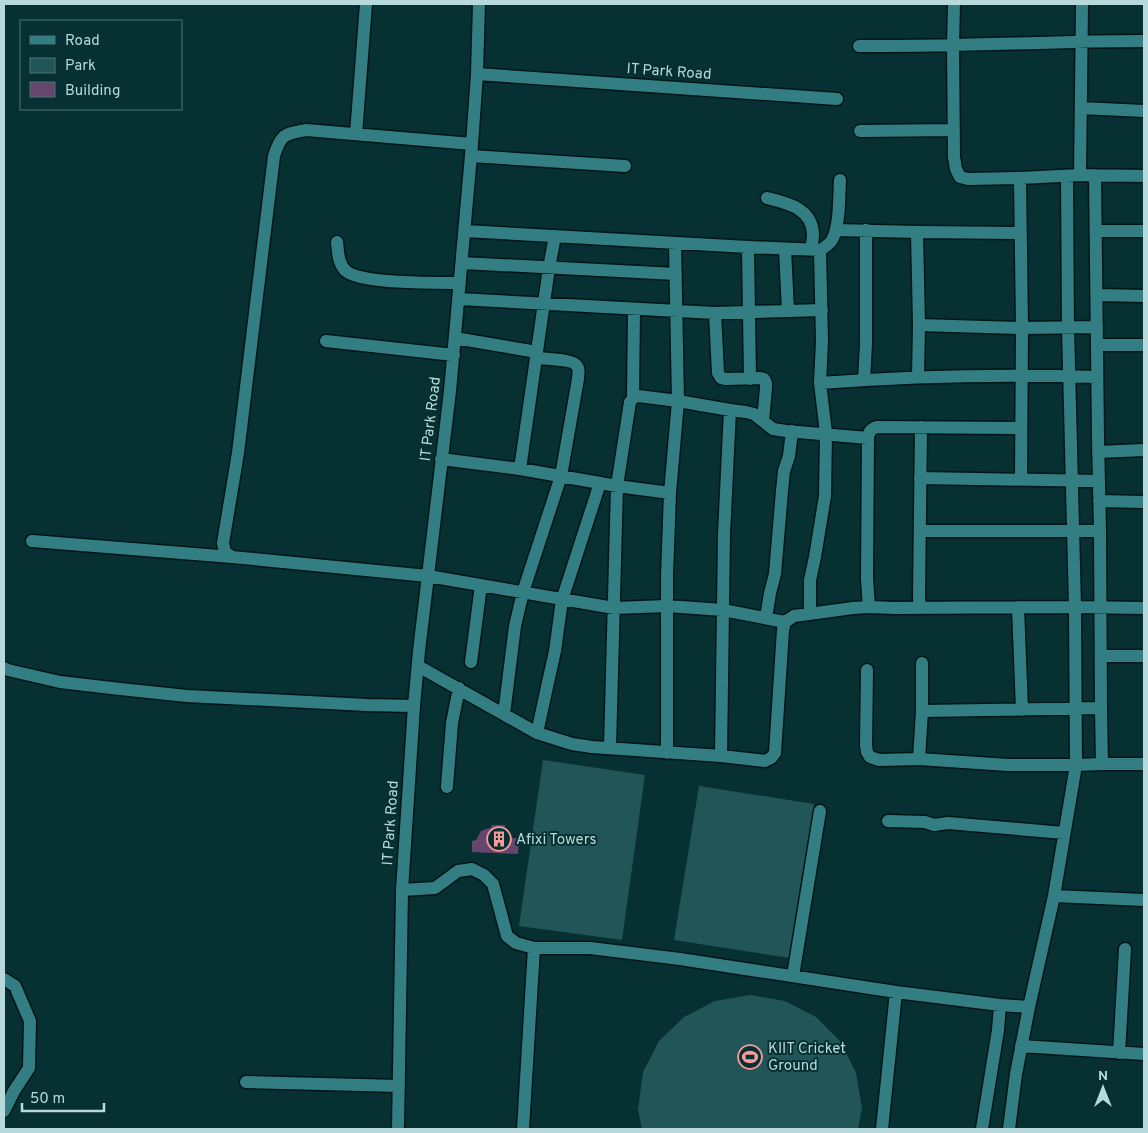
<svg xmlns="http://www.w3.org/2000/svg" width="1148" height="1133" viewBox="0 0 1148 1133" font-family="Overpass,sans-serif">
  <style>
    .green { fill: #225558 }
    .building { fill: #66466d }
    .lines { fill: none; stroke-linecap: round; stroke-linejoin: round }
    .minor-casing { stroke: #011617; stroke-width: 15 }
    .minor { stroke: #337e82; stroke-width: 12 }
    .labels { text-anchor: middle; stroke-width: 4; stroke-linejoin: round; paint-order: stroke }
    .street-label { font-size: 15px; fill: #b7d9db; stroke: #063032 }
    .poi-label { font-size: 15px; fill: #b7d9db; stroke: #063032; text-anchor: start }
  </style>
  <rect width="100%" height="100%" fill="#063032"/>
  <path class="green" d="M543 760 645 775 622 940 519 926Z
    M699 786 814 804 790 958 674 940Z
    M750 995 785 1001 816 1017 841 1042 856 1073 862 1108 858 1129H642L638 1110 643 1072 659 1041 684 1017 715 1001Z"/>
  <path class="building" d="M492 825H505L504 834H510V838H519L518 854 472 852V841L476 840 481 831 486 829 491 828Z"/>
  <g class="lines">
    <g class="minor-casing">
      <path id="minor" d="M954 4 953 46 954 157 956 169 960 177 968 179 1020 178 1080 175 1144 176
        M859 46C954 47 1049 41 1144 41
        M477 74 837 99
        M1081 108 1144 111
        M860 131 954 130
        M356 134 366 4
        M472 144 306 130C284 134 281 134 274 156L238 453 223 543 225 552 232 557 428 576 614 608 667 606 723 610 785 622
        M471 156 625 166
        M1080 175 1082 4
        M1020 178 1022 328 1021 480
        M767 198C787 203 812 208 813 234 813 239 812 244 811 249
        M836 230 917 232 1021 233
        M465 231 748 247 820 250C825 247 829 245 832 240 840 226 839 196 840 180
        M1096 231H1144
        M917 232 919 325 918 377
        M337 242C338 251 338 264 346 271 361 284 438 283 460 283
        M748 247 750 379
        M785 249 788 311
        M462 263 676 274
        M1097 295 1144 296
        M459 299 715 313 822 310
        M715 313 718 373 721 378 726 379 760 378 764 379 766 383V388L763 421
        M919 325 1022 328 1097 327
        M455 338 537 352
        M326 341 454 355
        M1097 345H1144
        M864 380 866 344V230
        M820 383C912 376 1005 374 1097 377
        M633 398 634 309
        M1098 452 1144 450
        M441 459 520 469 617 486 670 493
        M520 469 549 268 555 236
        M920 478 1099 481
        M1099 501 1144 502
        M920 531H1100
        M32 541 232 557
        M869 607 867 579 868 438C869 431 871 429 877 427L1021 428
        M920 607 919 598 921 427
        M1018 607 1022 710
        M810 614V580L815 557 825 496 826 433 820 383 822 341 820 250
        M766 618 770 593 775 574 782 491 784 471 789 456 792 431
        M1101 656H1144
        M471 662 481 585
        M418 666 537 733 572 744 592 747 721 756 765 761 771 758 775 753 783 630 785 622 794 616 853 608 869 607 895 608 1075 607 1144 608
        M4 668 8 670 60 682 120 689 187 696 367 705 414 706
        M867 670 866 745 867 752 870 757 879 760 919 759 1008 765H1076L1075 607 1068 327 1067 176
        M922 711 1101 708
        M504 714 515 626 523 592 561 476 578 379C578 375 580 370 577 366 573 359 545 359 536 358
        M537 733 547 687 555 651 562 600 600 483
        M610 747 617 486 630 402 633 398 638 396 678 401 730 410 746 412 754 414 773 429 786 431 868 438
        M667 753V576L670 493 678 401 675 243
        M721 756 724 534 730 410
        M919 759 922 711V663
        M1102 764H1144
        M447 787 452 723 459 688
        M888 821 925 822 934 825 948 823 1064 833
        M402 890 435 888 458 871 472 869 484 875 493 884 507 936 516 943 534 948H590L631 953 680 959 896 992 1000 1005 1029 1007
        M1054 896 1144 900
        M793 976 820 811
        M4 979 15 986 30 1021 29 1068 14 1091 4 1111
        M1021 1046 1144 1054
        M1119 1053 1125 949
        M246 1082 399 1086
        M398 1129 402 890 414 706 419 651 450 391 472 144 477 74 479 4
        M523 1129 534 948
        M882 1129 896 992
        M982 1129 998 1030 1000 1005
        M1009 1129 1016 1074 1029 1007 1054 896 1076 765 1102 764 1101 708 1100 531 1098 437 1095 175"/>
    </g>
    <use href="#minor" class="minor"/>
  </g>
  <defs>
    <g id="building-ring" transform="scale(1.25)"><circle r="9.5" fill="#063032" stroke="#f59b9a" stroke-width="1.5"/><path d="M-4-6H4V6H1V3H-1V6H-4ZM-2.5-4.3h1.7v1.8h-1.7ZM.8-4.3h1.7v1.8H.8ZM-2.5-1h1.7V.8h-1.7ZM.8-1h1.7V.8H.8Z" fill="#f59b9a"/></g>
    <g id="stadium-ring" transform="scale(1.25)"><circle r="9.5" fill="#063032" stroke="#f59b9a" stroke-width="1.5"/><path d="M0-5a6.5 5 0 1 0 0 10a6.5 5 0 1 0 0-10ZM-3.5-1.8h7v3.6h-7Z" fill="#f59b9a"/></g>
  </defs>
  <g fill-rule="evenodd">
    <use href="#building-ring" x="499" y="839"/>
    <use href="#stadium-ring" x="750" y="1057"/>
  </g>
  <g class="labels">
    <g class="street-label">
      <text transform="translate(669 71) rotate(4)" y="5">IT Park Road</text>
      <text transform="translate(430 419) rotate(-83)" y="5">IT Park Road</text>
      <text transform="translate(390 823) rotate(-86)" y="5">IT Park Road</text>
    </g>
    <g class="poi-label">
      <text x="516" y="844">Afixi Towers</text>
      <text x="768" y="1053">KIIT Cricket<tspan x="768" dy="17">Ground</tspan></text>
    </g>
  </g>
  <rect width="1148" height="1133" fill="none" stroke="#b7d9db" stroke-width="10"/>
  <rect x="20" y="20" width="162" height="90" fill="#063032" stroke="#4d7476"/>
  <rect x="30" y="36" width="25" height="8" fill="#337e82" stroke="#4d7476"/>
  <text x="65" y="45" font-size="15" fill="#b7d9db">Road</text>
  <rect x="30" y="58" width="25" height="15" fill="#225558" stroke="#4d7476"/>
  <text x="65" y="70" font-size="15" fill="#b7d9db">Park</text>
  <rect x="30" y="82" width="25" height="15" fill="#66466d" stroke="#4d7476"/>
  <text x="65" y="95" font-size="15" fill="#b7d9db">Building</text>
  <g transform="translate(1103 1088)" stroke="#063032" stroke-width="4" paint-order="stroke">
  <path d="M0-4L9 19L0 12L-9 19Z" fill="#b7d9db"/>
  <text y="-8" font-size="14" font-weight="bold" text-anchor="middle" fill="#b7d9db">N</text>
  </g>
  <path d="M22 1103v8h82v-8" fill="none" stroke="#b7d9db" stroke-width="2.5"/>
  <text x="30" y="1103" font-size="15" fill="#b7d9db" stroke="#063032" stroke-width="4" paint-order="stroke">50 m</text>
</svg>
